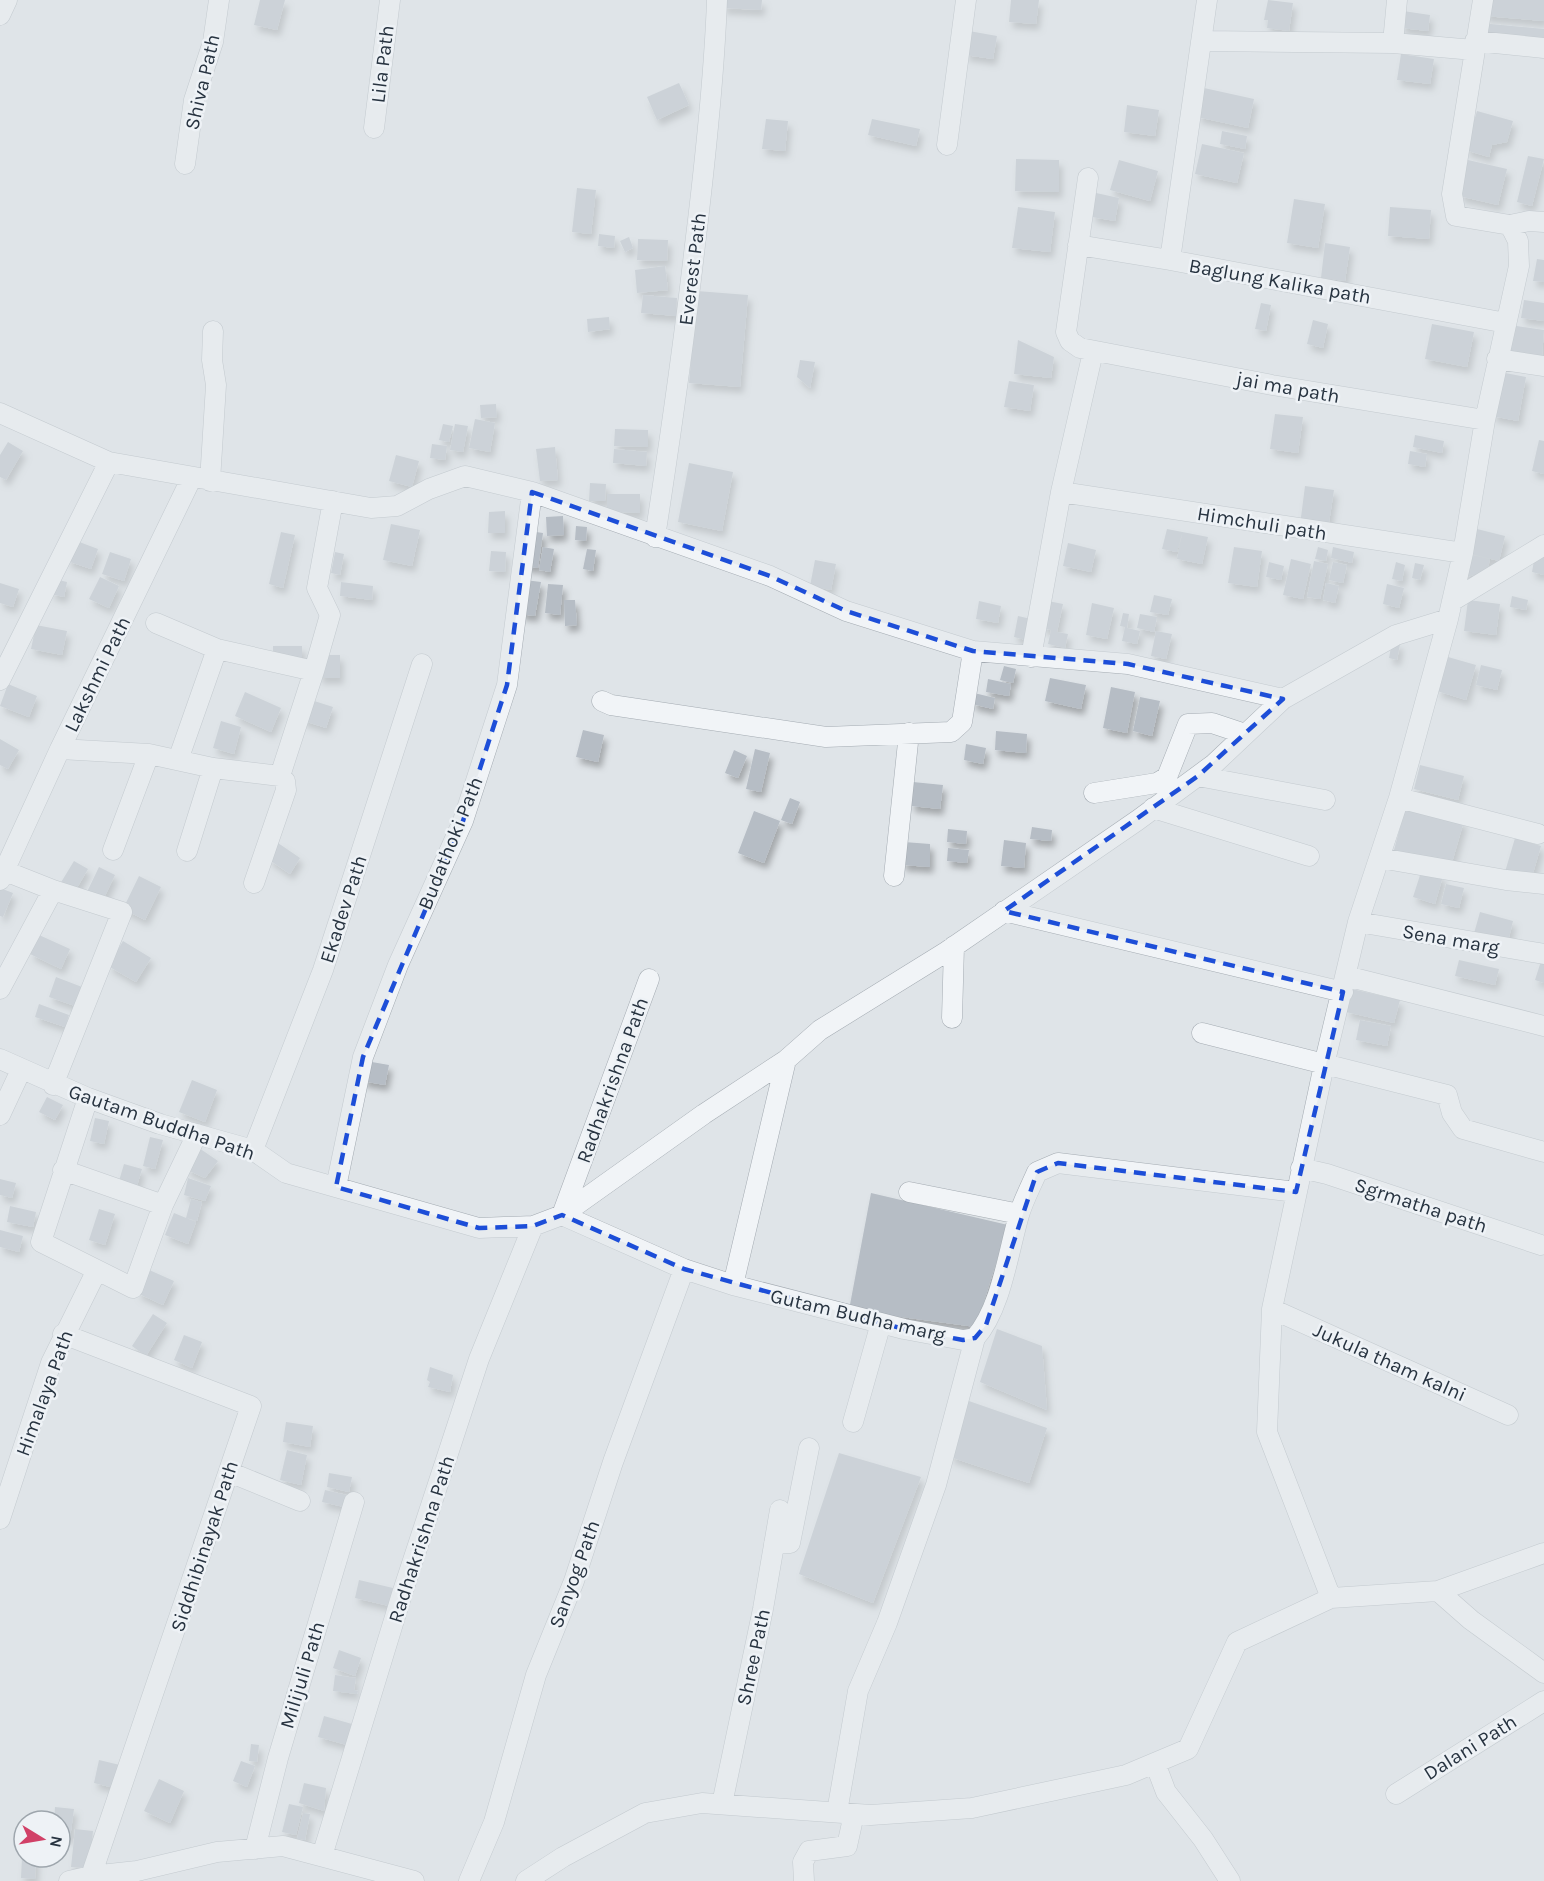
<svg xmlns="http://www.w3.org/2000/svg" width="1544" height="1881" viewBox="0 0 1544 1881" font-family="Karla,sans-serif">
  <style>
    .building { fill: #b6bdc5; filter: url(#shadow) }
    .lines { fill: none; stroke-linecap: round; stroke-linejoin: round }
    .minor-casing { stroke: #a4abb2; stroke-width: 21 }
    .minor { stroke: #f1f4f7; stroke-width: 20 }
    .marked { fill: none; stroke: #1d4ed8; stroke-width: 4.5; stroke-dasharray: 12 8; stroke-linejoin: round }
    .labels { text-anchor: middle; stroke-width: 5; stroke-linejoin: round; paint-order: stroke }
    .street-label { font-size: 20px; fill: #273340; stroke: #eef2f6 }
  </style>
  <defs>
    <filter id="shadow"><feDropShadow dx="3.5" dy="6" stdDeviation="3" flood-color="#0004"/></filter>
  </defs>
  <rect width="100%" height="100%" fill="#dfe4e8"/>
  <path class="building" d="M260 0H285L277 30 254 25Z
    M723 0H762L761 10 722 8Z
    M1011 0H1039L1036 24 1009 22Z
    M1268 0 1293 3 1289 31 1267 28 1268 20H1264Z
    M1485 0H1544V21L1484 16Z
    M1403 11 1430 15 1428 31 1401 28Z
    M1480 23 1544 29V41L1479 35Z
    M969 31 997 36 993 59 965 55Z
    M1401 54 1434 59 1430 84 1397 80Z
    M679 83 689 105 657 120 647 97Z
    M1204 88 1254 99 1248 128 1197 117Z
    M1127 105 1159 110 1155 136 1124 132Z
    M1477 111 1513 121 1507 142 1492 145 1489 157 1465 150Z
    M766 119 788 121 785 151 762 149Z
    M872 119 920 129 916 146 868 135Z
    M1222 131 1247 136 1245 149 1220 144Z
    M1202 144 1244 153 1237 183 1195 174Z
    M1528 156 1544 159 1532 206 1517 202Z
    M1016 159 1059 160V192L1015 191Z
    M1119 160 1158 171 1150 201 1110 190Z
    M1468 160 1507 169 1498 205 1459 196Z
    M577 188 596 190 591 234 572 232Z
    M1096 193 1119 198 1115 221 1092 217Z
    M1294 199 1325 204 1318 248 1287 243Z
    M1018 207 1055 212 1050 252 1012 248Z
    M1390 207 1431 210 1429 239 1388 236Z
    M599 234 615 236 614 248 598 246Z
    M629 237 633 248 625 252 620 241Z
    M638 239 668 240 667 261 637 260Z
    M1325 243 1350 247 1345 281 1321 278Z
    M1537 259 1544 260V282L1533 281Z
    M665 266 668 290 637 293 635 270Z
    M697 291 748 295 740 387 689 383Z
    M643 295 677 298 676 316 641 313Z
    M1524 300 1544 303V321L1521 318Z
    M1261 303 1271 305 1266 331 1255 329Z
    M609 317 610 329 588 332 587 319Z
    M1313 320 1328 324 1323 348 1307 344Z
    M1432 324 1474 332 1467 367 1425 359Z
    M1510 325 1544 330 1542 356 1506 351Z
    M1018 340 1054 357 1051 378 1014 374Z
    M800 360 815 362 810 388 797 377Z
    M1500 372 1526 377 1518 421 1492 416Z
    M1009 381 1034 385 1030 411 1004 407Z
    M496 404 497 417 481 418 480 405Z
    M1275 414 1303 417 1298 453 1270 449Z
    M475 419 495 423 490 452 469 448Z
    M443 424 453 426 449 442 439 440Z
    M455 424 468 426 463 452 450 450Z
    M615 429 648 430V447L614 446Z
    M1415 435 1444 441 1442 453 1413 447Z
    M1539 440 1544 441V474L1532 471Z
    M8 442 23 451 6 480 0 477V455Z
    M432 444 447 446 445 460 430 458Z
    M555 447 558 480 540 481 536 449Z
    M614 449 647 452 646 466 613 463Z
    M1410 451 1427 454 1425 467 1408 464Z
    M396 455 419 461 412 487 389 481Z
    M689 463 733 472 722 531 678 522Z
    M590 483 606 484 605 501H589Z
    M1305 486 1334 490 1328 529 1300 525Z
    M607 494H640V513L607 512Z
    M505 511V533H488L489 512Z
    M563 516 564 535 547 536 546 517Z
    M391 524 420 530 412 566 383 560Z
    M576 526 587 527 586 541 575 540Z
    M1473 528 1505 536 1499 561 1467 553Z
    M1167 529 1208 537 1202 564 1177 559 1182 534 1177 552 1162 549Z
    M529 531 543 533 538 568 524 566Z
    M281 532 295 535 283 588 269 584Z
    M74 540 98 549 91 569 67 561Z
    M1068 543 1096 550 1091 572 1063 566Z
    M543 547 554 549 550 572 539 570Z
    M1234 547 1262 551 1257 587 1228 583Z
    M1318 547 1328 550 1326 561 1315 559Z
    M1333 547 1354 552 1352 563 1331 558Z
    M587 549 596 550 593 571 583 569Z
    M491 551 506 552 505 572 489 571Z
    M110 552 131 559 124 581 102 574Z
    M335 552 344 554 340 575 331 573Z
    M1468 554 1490 559 1487 572 1462 578Z
    M1544 554V575L1532 572 1535 555Z
    M1291 559 1311 564 1303 599 1283 595Z
    M815 560 836 564 831 590 810 586Z
    M1314 561 1328 564 1320 599 1307 597Z
    M1269 562 1284 566 1281 580 1266 577Z
    M1333 562 1347 565 1343 583 1329 580Z
    M1396 562 1405 565 1402 581 1392 579Z
    M1415 563 1424 565 1420 580 1412 578Z
    M100 577 119 586 109 608 89 599Z
    M54 579 67 582 64 597 51 594Z
    M525 580 541 582 535 616 520 614Z
    M341 582 373 586 372 600 340 596Z
    M0 583 19 589 13 607 0 603Z
    M1326 583 1339 586 1335 603 1323 600Z
    M548 584 563 585 560 615 545 613Z
    M1387 584 1404 588 1399 608 1383 604Z
    M1154 595 1172 599 1168 615 1150 612Z
    M1512 596 1528 600 1526 610 1510 607Z
    M564 600H575L577 625 565 626Z
    M1468 600 1500 604 1496 635 1464 631Z
    M979 601 1001 606 998 623 976 619Z
    M1048 601 1063 604 1057 632 1068 634 1065 648 1048 644 1051 630 1042 628Z
    M1092 603 1114 608 1107 639 1086 635Z
    M1123 613 1129 614 1127 628 1140 631 1137 644 1122 641 1125 627 1120 626Z
    M1140 614 1157 617 1154 632 1137 628Z
    M1018 616 1031 619 1026 640 1014 637Z
    M36 625 67 631 62 655 31 649Z
    M1156 631 1172 634 1166 659 1151 656Z
    M1392 642 1400 644 1397 660 1389 658Z
    M273 646H302V660H273Z
    M319 655H340V678H319Z
    M1448 657 1476 665 1466 700 1437 691Z
    M1481 665 1502 670 1497 690 1476 685Z
    M1004 666 1016 669 1013 683 1000 680Z
    M1050 678 1086 685 1081 709 1045 701Z
    M988 679 1011 684 1009 696 986 692Z
    M8 684 37 696 29 717 0 706Z
    M1111 687 1135 692 1127 733 1103 728Z
    M245 692 281 708 271 732 235 716Z
    M974 693 995 698 993 709 972 704Z
    M1140 697 1160 701 1152 736 1133 731Z
    M308 699 333 707 326 728 301 720Z
    M221 721 241 727 234 754 213 748Z
    M583 730 604 735 598 762 576 757Z
    M996 731 1027 734 1026 753 995 750Z
    M0 739 19 750 8 769 0 765Z
    M966 744 986 748 983 764 964 760Z
    M755 749 770 753 761 792 746 789Z
    M734 750 747 756 738 778 725 773Z
    M1420 765 1464 776 1458 800 1414 789Z
    M913 782 943 785 940 809 911 806Z
    M790 798 800 802 792 824 781 820Z
    M1406 805 1464 821 1451 866 1394 850Z
    M754 811 780 821 764 863 738 853Z
    M1032 827 1052 830 1051 841 1030 839Z
    M948 829 967 831 966 844 947 842Z
    M1515 838 1541 846 1531 880 1505 872Z
    M1004 840 1026 843 1024 868 1001 866Z
    M904 842 930 844V867L902 865Z
    M278 843 300 858 290 874 268 859Z
    M948 848 969 850 967 863 947 861Z
    M74 861 88 869 74 893 60 884Z
    M99 867 115 875 101 904 85 896Z
    M1422 869 1443 876 1435 904 1413 897Z
    M139 876 161 887 145 920 123 909Z
    M1446 884 1464 888 1459 908 1441 904Z
    M0 888 13 893 3 917 0 916Z
    M1480 912 1513 921 1507 946 1473 937Z
    M39 935 70 949 61 969 30 954Z
    M123 941 151 958 136 982 108 966Z
    M1542 958 1544 959V983L1535 980Z
    M1459 960 1499 969 1495 985 1455 976Z
    M56 977 82 987 75 1006 49 997Z
    M1352 989 1400 1000 1394 1023 1346 1012Z
    M39 1004 69 1015 65 1027 35 1017Z
    M1360 1020 1391 1026 1387 1046 1356 1040Z
    M366 1061 389 1065 385 1085 362 1081Z
    M192 1080 217 1090 205 1122 179 1112Z
    M47 1097 63 1105 55 1120 39 1112Z
    M95 1118 109 1121 104 1144 90 1141Z
    M150 1137 163 1140 155 1169 143 1166Z
    M199 1148 218 1161 205 1178 185 1169Z
    M124 1164 142 1169 137 1186 119 1181Z
    M188 1178 211 1186 205 1201 184 1195Z
    M0 1179 16 1183 12 1198 0 1195Z
    M871 1193 1008 1225 976 1327 849 1310Z
    M191 1199 202 1202 197 1221 186 1218Z
    M10 1206 36 1212 33 1227 7 1222Z
    M99 1209 115 1214 105 1245 89 1240Z
    M174 1213 196 1222 188 1244 165 1235Z
    M0 1230 23 1236 19 1252 0 1247Z
    M147 1269 174 1281 163 1305 137 1293Z
    M153 1314 167 1323 146 1356 132 1346Z
    M997 1329 1042 1346 1047 1410 980 1382Z
    M184 1335 202 1342 192 1368 174 1360Z
    M430 1367 453 1375 450 1392 428 1387 430 1382 427 1380Z
    M966 1400 1047 1428 1029 1483 950 1457Z
    M286 1422 313 1426 310 1447 283 1442Z
    M287 1450 307 1455 301 1485 280 1480Z
    M839 1453 921 1477 873 1603 799 1574Z
    M329 1473 352 1477 349 1492 327 1487Z
    M325 1490 347 1495 344 1507 322 1502Z
    M359 1580 393 1588 389 1606 355 1598Z
    M339 1650 361 1658 355 1676 333 1668Z
    M335 1675 356 1678 354 1690 358 1691 357 1694 333 1691Z
    M324 1716 352 1724 347 1745 318 1737Z
    M251 1744 259 1745 257 1762 249 1761Z
    M99 1760 120 1765 114 1788 94 1783Z
    M241 1761 255 1766 247 1787 233 1781Z
    M159 1779 184 1791 170 1823 144 1811Z
    M304 1783 326 1788 324 1811 299 1803Z
    M289 1804 303 1807 296 1835 282 1832Z
    M55 1807 74 1809 70 1838 60 1837V1821H54Z
    M303 1813 310 1814 305 1840 297 1839Z
    M75 1829 93 1831 89 1868 71 1867Z
    M22 1857 36 1858 35 1879 21 1878Z"/>
  <g class="lines">
    <g class="minor-casing">
      <path id="minor" d="M1207 0 1170 260 1506 323
        M1397 0 1393 43 1474 50
        M0 15 7 0
        M1201 41 1393 43
        M1475 41 1544 48
        M374 128 390 0
        M947 145 966 0
        M185 164 194 100 213 42 219 0
        M1088 178 1066 332 1070 341 1080 348 1272 385 1485 420
        M1510 225 1529 221 1544 222
        M1078 245 1170 260
        M1497 359 1544 366
        M0 413 109 462 371 508 397 506 429 489 465 476 532 492 770 576 846 611 973 651 1128 664 1283 699 1396 635 1448 619
        M210 481 216 385 212 360 213 331
        M1061 492 1463 553
        M655 537C670 440 684 342 695 245 705 163 714 82 717 0
        M1452 601 1544 545
        M156 623 217 649 314 671 330 615 317 588 333 501
        M1031 657 1061 492 1093 352
        M0 680 109 462
        M602 701 611 705 826 737 951 732 962 722 973 651
        M60 749 149 754 213 768 280 776
        M178 760 217 649
        M1198 776 1325 800
        M1094 793 1157 783 1167 777 1188 724 1212 723 1245 734
        M1399 798 1538 834
        M1153 808 1309 856
        M113 850 149 754
        M187 851 213 768
        M1380 858 1506 880 1544 884
        M5 871 53 890 122 912 53 1085
        M894 876 909 733
        M0 880 60 749 191 479
        M254 883 286 790 285 781 280 776 314 671
        M1004 911 1343 992
        M1358 922 1544 954
        M1346 976 1544 1026
        M0 989 53 890
        M952 1018 954 946
        M1202 1033 1447 1095 1452 1113 1463 1129 1544 1152
        M0 1059 88 1098 160 1124 253 1150 286 1173 479 1228 533 1226 562 1215 684 1269 733 1285 904 1329 963 1340 975 1338C1001 1309 1008 1253 1019 1215 1023 1201 1031 1186 1037 1172L1058 1163 1296 1192
        M88 1098 41 1242 133 1288 163 1205 197 1134
        M0 1115 21 1070
        M253 1150 323 970 422 664
        M1301 1168 1327 1174 1541 1245
        M63 1170 163 1205
        M336 1187 363 1057 398 965 463 821 507 685 532 492
        M909 1192 1019 1214
        M562 1215 704 1114 786 1060 820 1030 946 952 1138 820 1214 764 1283 699
        M562 1215 649 979
        M733 1285 786 1060
        M1272 1309 1508 1415
        M63 1334 251 1406 91 1876
        M853 1422 881 1323
        M229 1472 300 1501
        M0 1519 51 1363 97 1270
        M774 1544 790 1543 809 1448
        M1438 1591 1471 1620 1544 1673
        M1331 1598 1438 1591 1544 1553
        M1155 1763 1166 1792 1203 1839 1230 1881
        M1396 1794 1544 1701
        M722 1804 763 1609 780 1510
        M837 1812 858 1691 887 1623 936 1485 975 1338
        M255 1849 278 1758 354 1502
        M322 1856 402 1594 479 1359 533 1226
        M69 1881 91 1876 137 1871 217 1852 283 1846 414 1881
        M469 1881 494 1822 536 1675 574 1581 613 1462 684 1269
        M526 1881 563 1857 645 1813 702 1803 871 1815 972 1808 1126 1775 1188 1749 1237 1642 1331 1598 1267 1432 1272 1309 1324 1065 1358 922 1399 798 1448 619 1463 553 1485 420 1519 266 1518 241 1510 225 1456 216 1452 194 1483 0
        M804 1881 803 1862 809 1851 847 1846 854 1814"/>
    </g>
    <use href="#minor" class="minor"/>
  </g>
  <path d="M0 0H1544V1881H0ZM532 492 770 576 846 611 973 651 1128 664 1283 699 1198 776 1004 911 1343 992 1296 1192 1058 1163 1037 1172 986 1325 975 1338 963 1340 904 1329 684 1269 562 1215 533 1226 479 1228 336 1187 363 1057 463 821 507 685Z" fill="#dfe4e8" fill-opacity=".55" fill-rule="evenodd"/>
  <path class="marked" d="M532 492 770 576 846 611 973 651 1128 664 1283 699 1198 776 1004 911 1343 992 1296 1192 1058 1163 1037 1172 986 1325 975 1338 963 1340 904 1329 684 1269 562 1215 533 1226 479 1228 336 1187 363 1057 463 821 507 685Z"/>
  <g class="labels">
    <g class="street-label">
      <text transform="translate(382 64) rotate(-83)" y="7">Lila Path</text>
      <text transform="translate(202 82) rotate(-77)" y="7">Shiva Path</text>
      <text transform="translate(692 269) rotate(-83)" y="7">Everest Path</text>
      <text transform="translate(1280 281) rotate(10)" y="7">Baglung Kalika path</text>
      <text transform="translate(1288 387) rotate(10)" y="7">jai ma path</text>
      <text transform="translate(1262 523) rotate(9)" y="7">Himchuli path</text>
      <text transform="translate(97 674) rotate(-64)" y="7">Lakshmi Path</text>
      <text transform="translate(450 843) rotate(-68)" y="7">Budathoki Path</text>
      <text transform="translate(343 909) rotate(-72)" y="7">Ekadev Path</text>
      <text transform="translate(1451 939) rotate(10)" y="7">Sena marg</text>
      <text transform="translate(612 1080) rotate(-70)" y="7">Radhakrishna Path</text>
      <text transform="translate(162 1122) rotate(19)" y="7">Gautam Buddha Path</text>
      <text transform="translate(1421 1205) rotate(18)" y="7">Sgrmatha path</text>
      <text transform="translate(858 1315) rotate(13)" y="7">Gutam Budha marg</text>
      <text transform="translate(1390 1362) rotate(24)" y="7">Jukula tham kalni</text>
      <text transform="translate(44 1393) rotate(-70)" y="7">Himalaya Path</text>
      <text transform="translate(421 1539) rotate(-72)" y="7">Radhakrishna Path</text>
      <text transform="translate(204 1546) rotate(-72)" y="7">Siddhibinayak Path</text>
      <text transform="translate(574 1574) rotate(-70)" y="7">Sanyog Path</text>
      <text transform="translate(753 1657) rotate(-78)" y="7">Shree Path</text>
      <text transform="translate(302 1675) rotate(-73)" y="7">Milijuli Path</text>
      <text transform="translate(1470 1747) rotate(-32)" y="7">Dalani Path</text>
    </g>
  </g>
  <g transform="translate(42 1839) rotate(101)"><circle r="28" fill="#eef2f6" stroke="#9ea6ad" stroke-width="1.5"/>
  <path d="M0-4.5L10 22L0 15L-10 22Z" fill="#d14067"/>
  <text y="-9" font-size="16" font-weight="bold" text-anchor="middle" fill="#273340">N</text>
  </g>
</svg>
